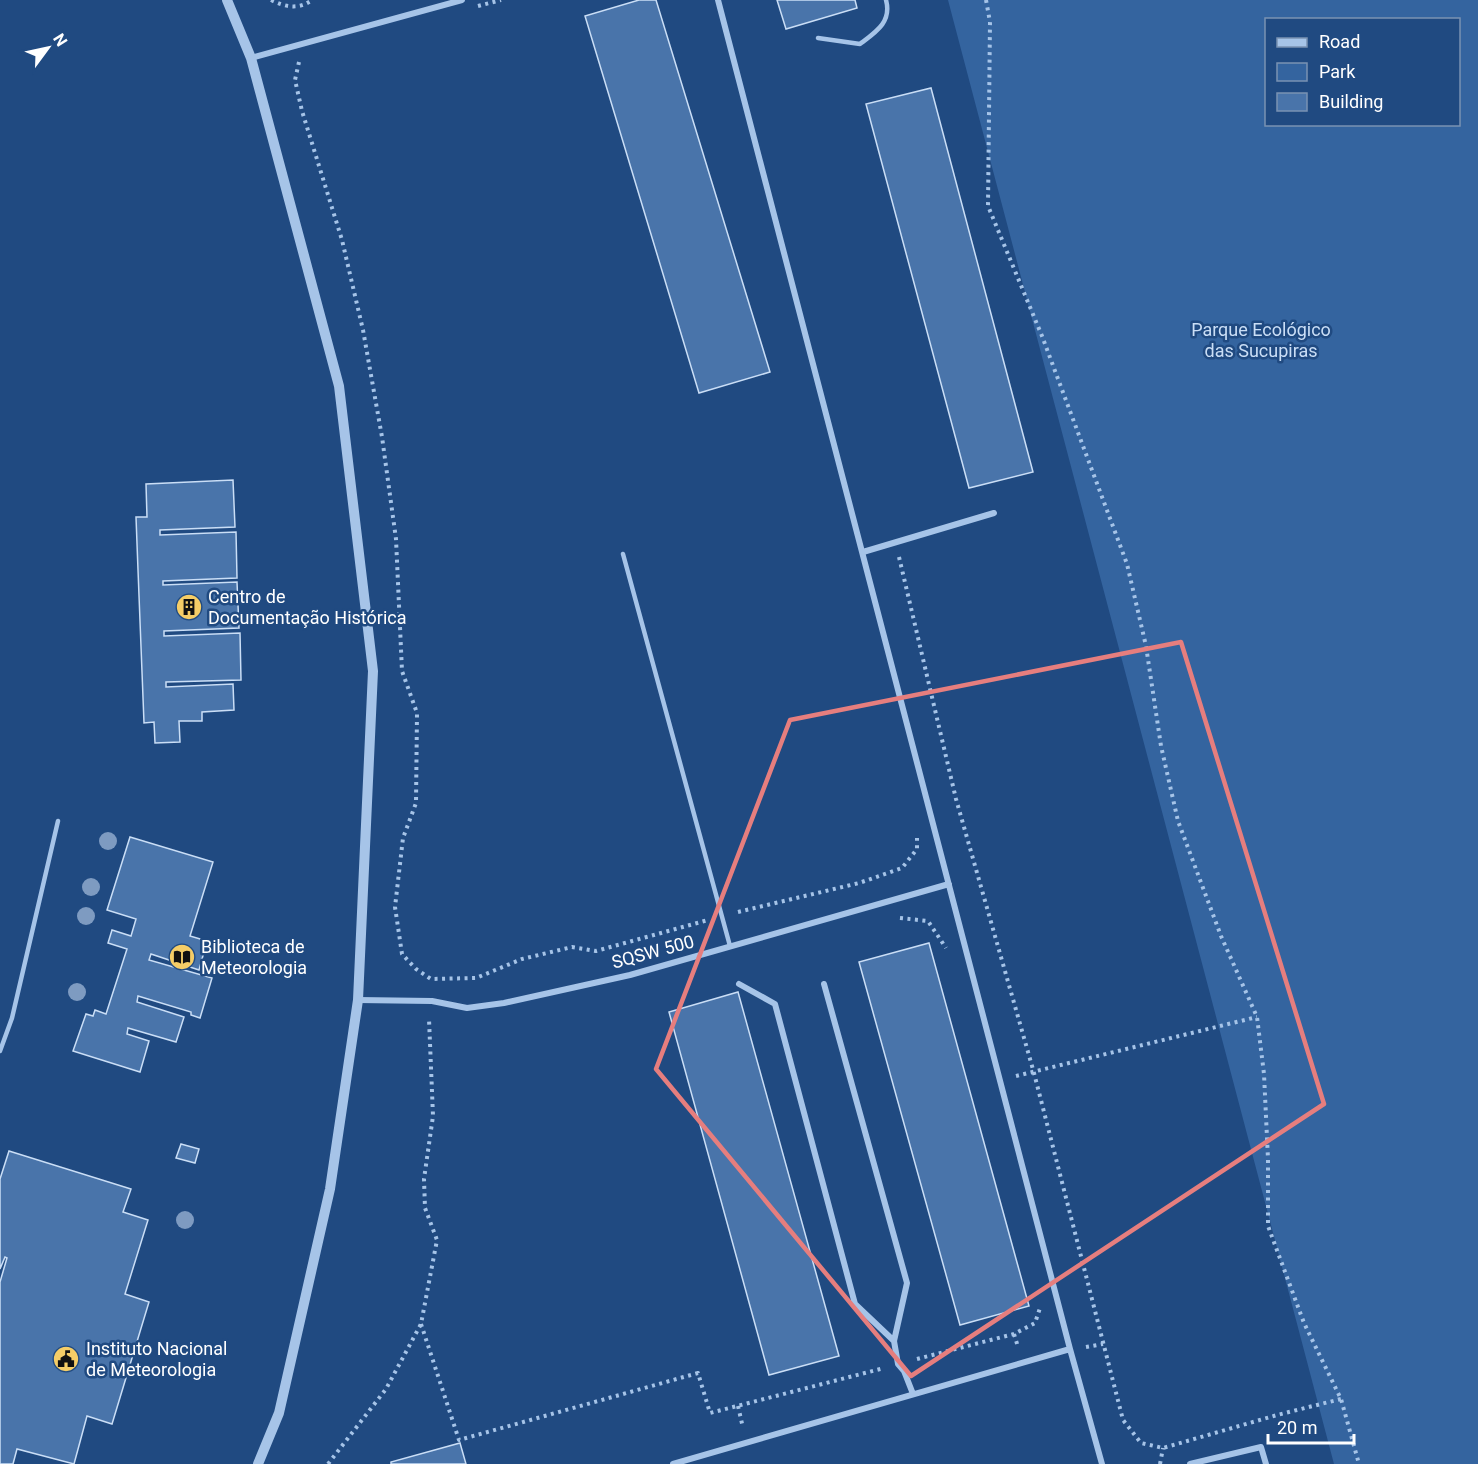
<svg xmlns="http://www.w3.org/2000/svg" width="1478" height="1464" viewBox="0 0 1478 1464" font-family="Roboto,sans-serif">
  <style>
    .green { fill: #34649f; fill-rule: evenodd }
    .building { fill: #4974aa; stroke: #cadef6; stroke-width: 1.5 }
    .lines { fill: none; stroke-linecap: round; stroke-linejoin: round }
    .path { stroke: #a6c4e8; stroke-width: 4; stroke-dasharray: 3 4.5; stroke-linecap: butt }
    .service { stroke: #a6c4e8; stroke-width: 4.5 }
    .minor { stroke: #a6c4e8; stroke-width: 6 }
    .tertiary { stroke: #a6c4e8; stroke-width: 10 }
    .tree { fill: #7e9bc1 }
    .marked { fill: none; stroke: #e67e7e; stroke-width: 4.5; stroke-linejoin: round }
    .labels { text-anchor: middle; stroke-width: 5; stroke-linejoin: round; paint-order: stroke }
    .park-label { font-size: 18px; fill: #cadef6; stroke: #204a81 }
    .poi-label { font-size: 18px; fill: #fff; stroke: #204a81; text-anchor: start }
    .street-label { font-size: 18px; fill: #fff; stroke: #204a81 }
  </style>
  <rect width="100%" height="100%" fill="#204a81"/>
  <path class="green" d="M948 0H1478V1464H1334ZM1266 20H1458V124H1266Z"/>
  <path class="building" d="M639 0H656L770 372 699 393 585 16Z
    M777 0H855L857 8 786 29Z
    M931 88 1033 472 969 488 866 104Z
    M233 480 235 527 160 530V535L236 532 237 578 163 581V585L237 582 239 628 164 631V636L240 633 241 680 166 682V687L233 684 234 710 202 712V721H179L180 742 155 743 154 722 144 723 138 570 136 517H147L146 484Z
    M130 837 213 862 190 936 207 941 199 970 151 954 149 960 212 978 200 1018 191 1015V1012L138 996 137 1002 184 1017 176 1042 128 1028 127 1034 149 1041 140 1072 73 1051 86 1014 93 1016 95 1010 106 1014 127 949 108 943 112 930 131 936 136 919 107 910Z
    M929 943 1029 1306 960 1325 859 962Z
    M738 992 839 1356 769 1375 669 1012Z
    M181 1144 199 1149 195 1163 176 1158Z
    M9 1151 131 1189 123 1212 148 1220 125 1294 149 1302 112 1424 87 1416 74 1464 17 1449 13 1464H0V1282L7 1258 5 1257 0 1269V1179Z
    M460 1443 466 1464H391V1462Z"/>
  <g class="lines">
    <path class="path" d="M271 0C286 7 298 10 312 0
      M986 0 990 22 988 206 1042 336 1127 564 1146 646 1161 746 1178 821 1221 936 1257 1017 1264 1074 1268 1159V1226L1304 1323 1341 1399 1359 1464
      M478 6 501 0
      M299 62 295 80 302 111 342 240 363 330 382 437 396 539 402 671 417 713 416 803 403 838 395 907 402 954 416 969 431 979 476 978 522 959 572 947 596 951 708 920
      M899 557 956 799 1034 1073 1123 1420 1141 1443 1163 1448 1277 1415 1341 1399
      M738 912 859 883 902 868 917 849V838
      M900 918 928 921 946 948
      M1016 1076 1257 1017
      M421 1324 459 1440 698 1373 710 1413 884 1368
      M1014 1334 1018 1347
      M1086 1347 1103 1344
      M917 1359 1014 1334 1035 1323 1040 1308
      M738 1406 743 1428
      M328 1464 386 1389 421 1324 437 1240 425 1208 424 1179 433 1116 429 1019
      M1160 1464 1163 1448"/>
    <path class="service" d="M818 38 860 44C876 32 892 22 886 0
      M623 554 730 946
      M0 1051 12 1018 58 821"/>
    <path class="minor" d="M718 0 1070 1349 1102 1464
      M251 58 462 0
      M863 552 994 513
      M739 984 775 1004 855 1304 894 1341
      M824 984 907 1283 894 1341 898 1364 904 1371 913 1394
      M358 1000 432 1001 467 1008 504 1003 630 975 949 884
      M673 1464 1070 1349
      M1190 1464 1261 1447 1266 1464"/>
    <path class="tertiary" d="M227 0 251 58 339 386 373 671 358 1000 330 1189 279 1413 258 1464"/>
  </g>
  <g class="tree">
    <circle cx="108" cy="841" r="9"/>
    <circle cx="91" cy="887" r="9"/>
    <circle cx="86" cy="916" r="9"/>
    <circle cx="77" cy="992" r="9"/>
    <circle cx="185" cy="1220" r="9"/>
  </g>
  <path class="marked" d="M1181 642 1324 1104 911 1376 656 1069 790 720Z"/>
  <defs>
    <g id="building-disc" transform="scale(1.35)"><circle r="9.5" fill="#f5cd67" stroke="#204a81"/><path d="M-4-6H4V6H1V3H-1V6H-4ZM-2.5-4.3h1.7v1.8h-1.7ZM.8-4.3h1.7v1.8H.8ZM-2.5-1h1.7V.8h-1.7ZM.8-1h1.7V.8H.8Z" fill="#111"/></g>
    <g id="library-disc" transform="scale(1.35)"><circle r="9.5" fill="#f5cd67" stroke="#204a81"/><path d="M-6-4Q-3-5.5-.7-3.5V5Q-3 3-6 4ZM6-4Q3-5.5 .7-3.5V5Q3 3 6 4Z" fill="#111"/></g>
    <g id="civic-disc" transform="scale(1.35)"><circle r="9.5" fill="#f5cd67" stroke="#204a81"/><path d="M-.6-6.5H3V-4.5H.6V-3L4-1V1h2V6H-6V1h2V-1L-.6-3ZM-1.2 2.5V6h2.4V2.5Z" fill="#111"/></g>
  </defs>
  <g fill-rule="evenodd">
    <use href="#building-disc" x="189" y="607"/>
    <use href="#library-disc" x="182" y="957"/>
    <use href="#civic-disc" x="66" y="1359"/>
  </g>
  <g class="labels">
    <g class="park-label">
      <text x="1261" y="336">Parque Ecológico<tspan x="1261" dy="21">das Sucupiras</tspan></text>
    </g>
    <g class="poi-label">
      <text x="208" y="603">Centro de<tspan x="208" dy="21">Documentação Histórica</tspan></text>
      <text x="201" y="953">Biblioteca de<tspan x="201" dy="21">Meteorologia</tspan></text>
      <text x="86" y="1355">Instituto Nacional<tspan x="86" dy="21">de Meteorologia</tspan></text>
    </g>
    <g class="street-label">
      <text transform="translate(653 952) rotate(-15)" y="6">SQSW 500</text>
    </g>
  </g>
  <rect x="1265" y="18" width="195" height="108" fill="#204a81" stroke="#7992b3" stroke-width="1.5"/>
  <rect x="1277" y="38" width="30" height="9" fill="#a6c4e8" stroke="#7992b3" stroke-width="1.5"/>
  <text x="1319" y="48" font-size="18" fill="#ffffff">Road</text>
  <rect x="1277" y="63" width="30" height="18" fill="#34649f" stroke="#7992b3" stroke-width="1.5"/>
  <text x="1319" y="78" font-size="18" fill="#ffffff">Park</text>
  <rect x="1277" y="93" width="30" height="18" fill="#4974aa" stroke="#7992b3" stroke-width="1.5"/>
  <text x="1319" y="108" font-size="18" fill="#ffffff">Building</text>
  <g transform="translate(48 48) rotate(57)" stroke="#204a81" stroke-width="4.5" paint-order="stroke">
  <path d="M0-4.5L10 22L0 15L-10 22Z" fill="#ffffff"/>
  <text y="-9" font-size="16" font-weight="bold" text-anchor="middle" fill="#ffffff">N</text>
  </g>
  <path d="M1268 1434v9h86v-9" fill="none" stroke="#ffffff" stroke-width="3"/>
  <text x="1277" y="1434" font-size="18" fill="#ffffff" stroke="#204a81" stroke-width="4.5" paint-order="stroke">20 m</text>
</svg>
